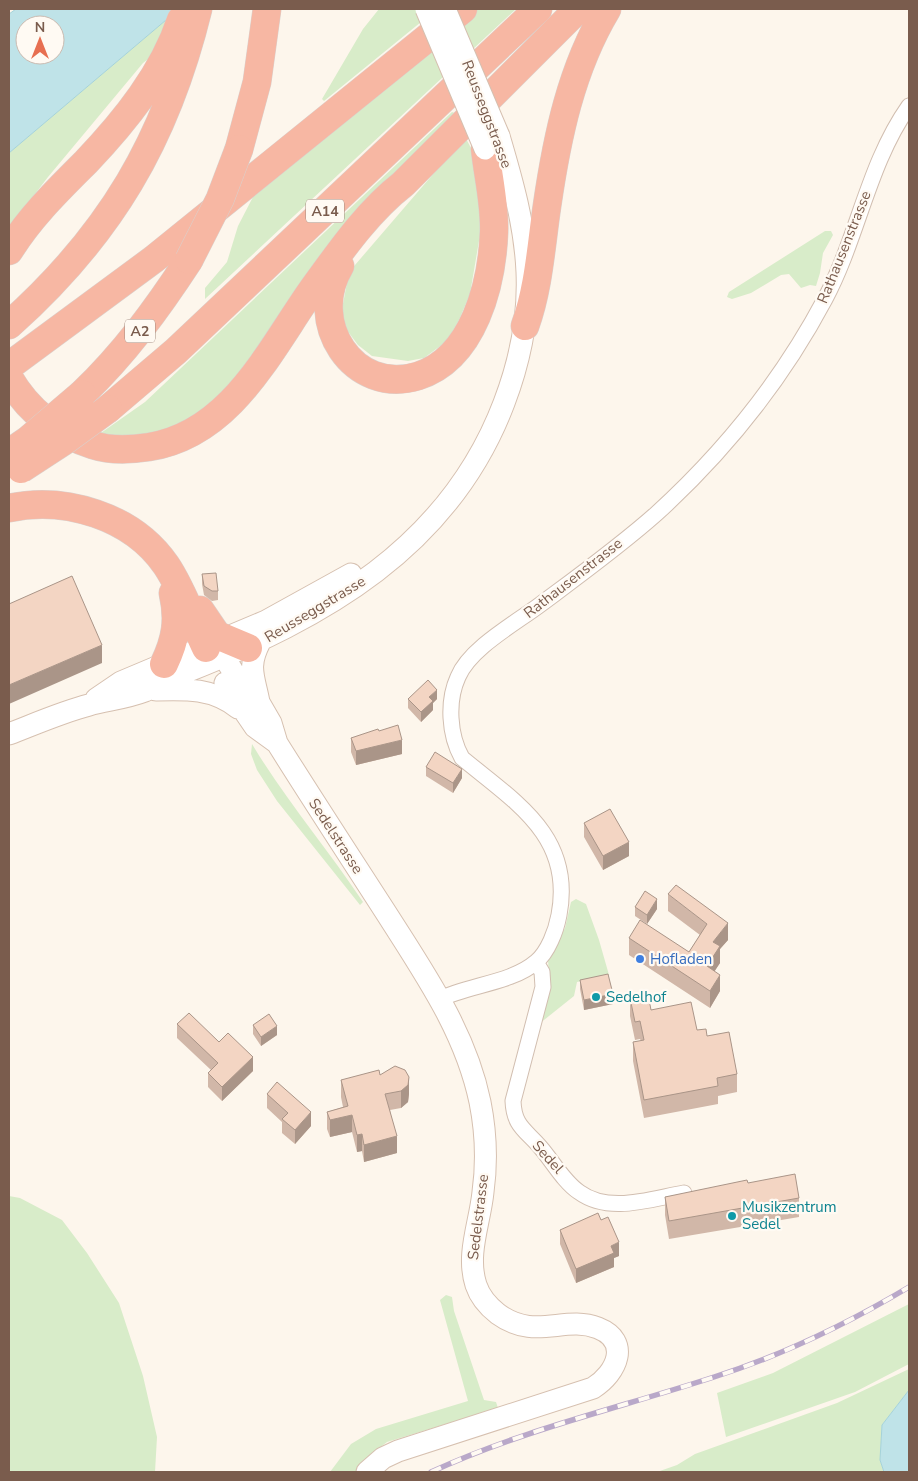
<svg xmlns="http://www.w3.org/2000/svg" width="918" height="1481" viewBox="0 0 918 1481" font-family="'Nunito Sans',sans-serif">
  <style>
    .green { fill: #d8ecc9 }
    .water { fill: #bfe3e8; stroke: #a5d3da; fill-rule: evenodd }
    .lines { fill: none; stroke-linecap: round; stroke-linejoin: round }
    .minor-casing { stroke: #d1beb0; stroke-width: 17 }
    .secondary-casing { stroke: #d6c0b0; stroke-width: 23 }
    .motorway-casing { stroke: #dad1cd; stroke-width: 29 }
    .minor { stroke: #fff; stroke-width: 15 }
    .secondary { stroke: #fff; stroke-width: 21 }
    .motorway { stroke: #f7b7a3; stroke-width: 28 }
    .rail-casing { stroke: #b9a8c9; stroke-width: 5.5 }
    .rail { stroke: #fffaf3; stroke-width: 4; stroke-dasharray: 11; stroke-linecap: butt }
    .secondary-bridge-casing { stroke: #d6c0b0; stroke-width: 23; stroke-linecap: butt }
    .motorway-bridge-casing { stroke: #dad1cd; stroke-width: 29; stroke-linecap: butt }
    .secondary-bridge { stroke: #fff; stroke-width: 21 }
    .motorway-bridge { stroke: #f7b7a3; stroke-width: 28 }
    .wall { fill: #d1b7a8 }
    .shaded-wall { fill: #aa9588 }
    .building { fill: #f3d5c3; stroke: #aa9588 }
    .shop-dot { fill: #3f7fe0; stroke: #fffaf3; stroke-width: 2 }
    .culture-dot { fill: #0f9aa8; stroke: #fffaf3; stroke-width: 2 }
    .labels { text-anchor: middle; stroke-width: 4.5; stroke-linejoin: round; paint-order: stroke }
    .shield { fill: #fffaf3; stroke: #a28b7f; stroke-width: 1 }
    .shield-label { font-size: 14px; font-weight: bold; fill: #7a5c4d }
    .street-label { font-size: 15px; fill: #7a5c4d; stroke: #fffaf3 }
    .shop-label { font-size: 15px; fill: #366cbe; stroke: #fffaf3; text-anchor: start }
    .culture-label { font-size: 15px; fill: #0d838f; stroke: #fffaf3; text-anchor: start }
  </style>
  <rect width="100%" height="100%" fill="#fdf6ec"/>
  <path class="green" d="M179 9H213L143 63 48 177 9 228V153Z
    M379 9H437L324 101 322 99 363 29Z
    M476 9H516L205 299V288L227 262 238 226 254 195Z
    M452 112 460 115 214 403 169 431 134 437 98 435 145 402Z
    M465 137 475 155 482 223 470 294 459 320 447 341 424 358 408 361 372 356 358 345 346 329 342 309 349 272Z
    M825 231H831L833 235 823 253 820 273 816 286 810 285 801 288 789 274 781 275 751 293 732 299 727 297 729 292Z
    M252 744C285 799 327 848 363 902L360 905 277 801 257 770 251 754Z
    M576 899 586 904 599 940 609 975 577 982 574 996 539 1024 549 977 548 959 565 928 571 902Z
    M9 1196 20 1198 62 1220 87 1253 119 1303 143 1376 157 1437 155 1472H9Z
    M446 1295 452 1297 454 1311 484 1400 496 1402 498 1408 387 1442 364 1460 357 1472H330L351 1444 376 1429 468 1401 440 1300Z
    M909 1304V1364L855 1392 726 1437 717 1393 773 1373Z
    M909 1369V1390L882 1425 880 1460 884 1472H657L677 1465 695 1454 837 1403Z"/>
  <path class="water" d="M16 9H179L9 153V14ZM25 25H55V55H25Z
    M909 1390V1472H884L880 1460 882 1425Z"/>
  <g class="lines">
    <g class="minor-casing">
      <path id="minor" d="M536 962 542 972 543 987 513 1101C514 1127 526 1130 541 1148 553 1162 564 1182 579 1192 609 1214 650 1199 684 1193
        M440 999C468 985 512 983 536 962 548 952 556 931 559 915 574 836 515 802 462 758 449 735 447 701 458 677 470 648 516 623 541 604 580 575 620 546 656 514 723 453 782 380 825 299 858 237 868 164 909 106"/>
    </g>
    <g class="secondary-casing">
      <path id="secondary" d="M206 648 226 660 244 690 260 704 271 723 277 743C314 802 352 860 390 919 427 977 466 1034 480 1102 486 1132 487 1163 483 1192 480 1223 466 1254 476 1285 480 1297 489 1307 498 1314 535 1341 564 1315 598 1328 631 1341 617 1373 593 1388L398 1451 383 1458 367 1472
        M225 683 255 727 277 743
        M156 690C186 689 213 688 238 708
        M96 699 121 682 266 621 351 574
        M259 702C254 676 247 667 260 642
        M9 734C35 724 62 712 89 705 108 700 127 698 145 691 159 685 172 678 186 672 323 618 449 548 504 403 520 361 529 317 527 272 525 225 512 180 499 136"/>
    </g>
    <g class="motorway-casing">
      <path id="motorway" d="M239 149 257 82 267 9
        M9 251C30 217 58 190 86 162 125 121 163 74 181 20
        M340 266C306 322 353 396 418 376 474 358 492 284 494 232 495 204 488 177 485 149
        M9 325C110 235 166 140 198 9
        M525 326C539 287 541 246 547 206 557 137 571 69 607 9
        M9 366 154 259 463 9
        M9 378C28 411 57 433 93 445 111 451 130 450 149 447 231 434 269 351 312 290 339 253 367 212 403 184L578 9
        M82 394C124 354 157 309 189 260
        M108 409 176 351 538 9
        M9 508C65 496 132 516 166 565 183 590 193 621 206 648
        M200 610 217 635 248 648
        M164 664C176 639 179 620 173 593"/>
    </g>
    <use href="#minor" class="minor"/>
    <use href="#secondary" class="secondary"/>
    <use href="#motorway" class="motorway"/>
    <g class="rail-casing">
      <path id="rail" d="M431 1472C522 1430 619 1408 714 1377 783 1355 847 1324 909 1287"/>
    </g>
    <use href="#rail" class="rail"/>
    <g class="secondary-bridge-casing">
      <path id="secondary-bridge" d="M426 9 485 149
        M445 9 499 136"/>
    </g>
    <g class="motorway-bridge-casing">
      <path id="motorway-bridge" d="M189 260 220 199 239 149
        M9 453 28 440 82 394
        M21 469 67 439 108 409"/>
    </g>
    <use href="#secondary-bridge" class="secondary-bridge"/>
    <use href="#motorway-bridge" class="motorway-bridge"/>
  </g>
  <path class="wall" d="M202 574 218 591V600L212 601 204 595 202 584Z
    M408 699H437L433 703V710L421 722 408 708Z
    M379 731 402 754 356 765 351 752V738Z
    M426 767 462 778 453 793 426 776Z
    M584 823 629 856 603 870 584 837Z
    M668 894 728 940 720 949V963L714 971 720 991 710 1008 629 955V938L689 952 700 935 668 911Z
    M635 907 657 909 647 924 635 916Z
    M580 980 613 1004 584 1010 580 989Z
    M630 998 651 1010 707 1036 737 1074V1092L718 1096V1104L644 1118 633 1061V1042L641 1041 640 1039 635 1040 630 1016Z
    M177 1024 219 1042 253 1071 222 1101 208 1087V1073L211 1070 177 1038Z
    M253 1025 277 1035 261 1046 253 1034Z
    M380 1075 409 1094 408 1102 401 1108 390 1110 397 1153 364 1162 362 1151 357 1152 352 1132 330 1137 327 1129V1112L343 1107 341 1097V1080Z
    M267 1094 311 1126 295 1144 282 1133V1122L267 1108Z
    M748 1183 799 1198V1217L669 1239 665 1215V1197Z
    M601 1220 619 1256 614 1258V1267L576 1283 560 1244V1230Z"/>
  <path class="shaded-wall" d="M102 645V663L9 704V685Z
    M437 690V699L433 703V710L421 722V712L429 697Z
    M402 740V754L356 765V751Z
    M462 769V778L453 793V783Z
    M629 842V856L603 870V856Z
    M657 899V909L647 924V915Z
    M728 923V940L720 949V963L707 983V966L713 942Z
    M720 975V991L710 1008V991Z
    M613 994V1004L584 1010V1000Z
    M277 1026V1035L261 1046V1037Z
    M253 1057V1071L222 1101V1087Z
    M409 1077V1094L408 1102 401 1108V1091Z
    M311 1112V1126L295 1144V1130Z
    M352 1115V1132L330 1137V1120Z
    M362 1134V1151L357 1152V1135Z
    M397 1136V1153L364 1162V1145Z
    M619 1242V1256L614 1258V1267L576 1283V1269L611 1246Z"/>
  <path class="building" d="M216 573 218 591H212L204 586 202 574Z
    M72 576 102 645 9 685V604Z
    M428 680 437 690 429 697 433 701 421 712 408 699Z
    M398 725 402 740 356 751 351 738 378 729 379 731Z
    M435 752 462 769 453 783 426 767Z
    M610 809 629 842 603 856 584 823Z
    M676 885 728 923 713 942 720 946 707 966 720 975 710 991 629 938 640 920 689 952 707 924 668 894Z
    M645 891 657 899 647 915 635 907Z
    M608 974 613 994 584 1000 580 980Z
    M648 994 651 1010 691 1002 697 1030 706 1029 707 1036 729 1032 737 1074 717 1078 718 1086 644 1100 633 1042 644 1040 640 1021 635 1022 630 998Z
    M189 1013 219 1042 228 1033 253 1057 222 1087 208 1073 218 1063 177 1024Z
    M269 1014 277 1026 261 1037 253 1025Z
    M395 1066 405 1070 409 1077 408 1085 401 1091 385 1094 397 1136 364 1145 362 1134 357 1135 352 1115 330 1120 327 1112 348 1106 341 1080 379 1070 380 1075Z
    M277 1082 311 1112 295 1130 282 1119 288 1113 267 1094Z
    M795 1174 799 1198 669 1221 665 1197 747 1180 748 1183Z
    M598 1213 601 1220 608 1217 619 1242 611 1246 614 1253 576 1269 560 1230Z"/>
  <circle class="shop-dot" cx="640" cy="959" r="5"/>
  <g class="culture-dot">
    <circle cx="596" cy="997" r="5"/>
    <circle cx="732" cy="1216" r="5"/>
  </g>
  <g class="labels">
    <g class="shield">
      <rect x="306" y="199.5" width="38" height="23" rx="4"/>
      <rect x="125" y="319.5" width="30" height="23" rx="4"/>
    </g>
    <g class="shield-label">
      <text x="325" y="216">A14</text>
      <text x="140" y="336">A2</text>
    </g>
    <g class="street-label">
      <text transform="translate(487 114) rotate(69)" y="5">Reusseggstrasse</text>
      <text transform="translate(844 247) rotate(-68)" y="5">Rathausenstrasse</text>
      <text transform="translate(573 578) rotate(-38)" y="5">Rathausenstrasse</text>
      <text transform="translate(315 609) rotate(-31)" y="5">Reusseggstrasse</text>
      <text transform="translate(336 836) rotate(57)" y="5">Sedelstrasse</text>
      <text transform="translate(548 1157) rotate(48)" y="5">Sedel</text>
      <text transform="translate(478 1217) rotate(-83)" y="5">Sedelstrasse</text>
    </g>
    <g class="shop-label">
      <text x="650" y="964">Hofladen</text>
    </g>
    <g class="culture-label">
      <text x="606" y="1002">Sedelhof</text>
      <text x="742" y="1212">Musikzentrum<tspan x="742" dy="17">Sedel</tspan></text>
    </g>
  </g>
  <rect width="918" height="1481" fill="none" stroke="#7a5c4d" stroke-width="20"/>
  <g transform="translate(40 40)"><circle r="24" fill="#fffaf3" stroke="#cabbb1"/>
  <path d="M0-4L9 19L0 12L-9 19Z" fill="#e76f51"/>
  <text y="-8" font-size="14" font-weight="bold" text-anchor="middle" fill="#7a5c4d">N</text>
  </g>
</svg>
